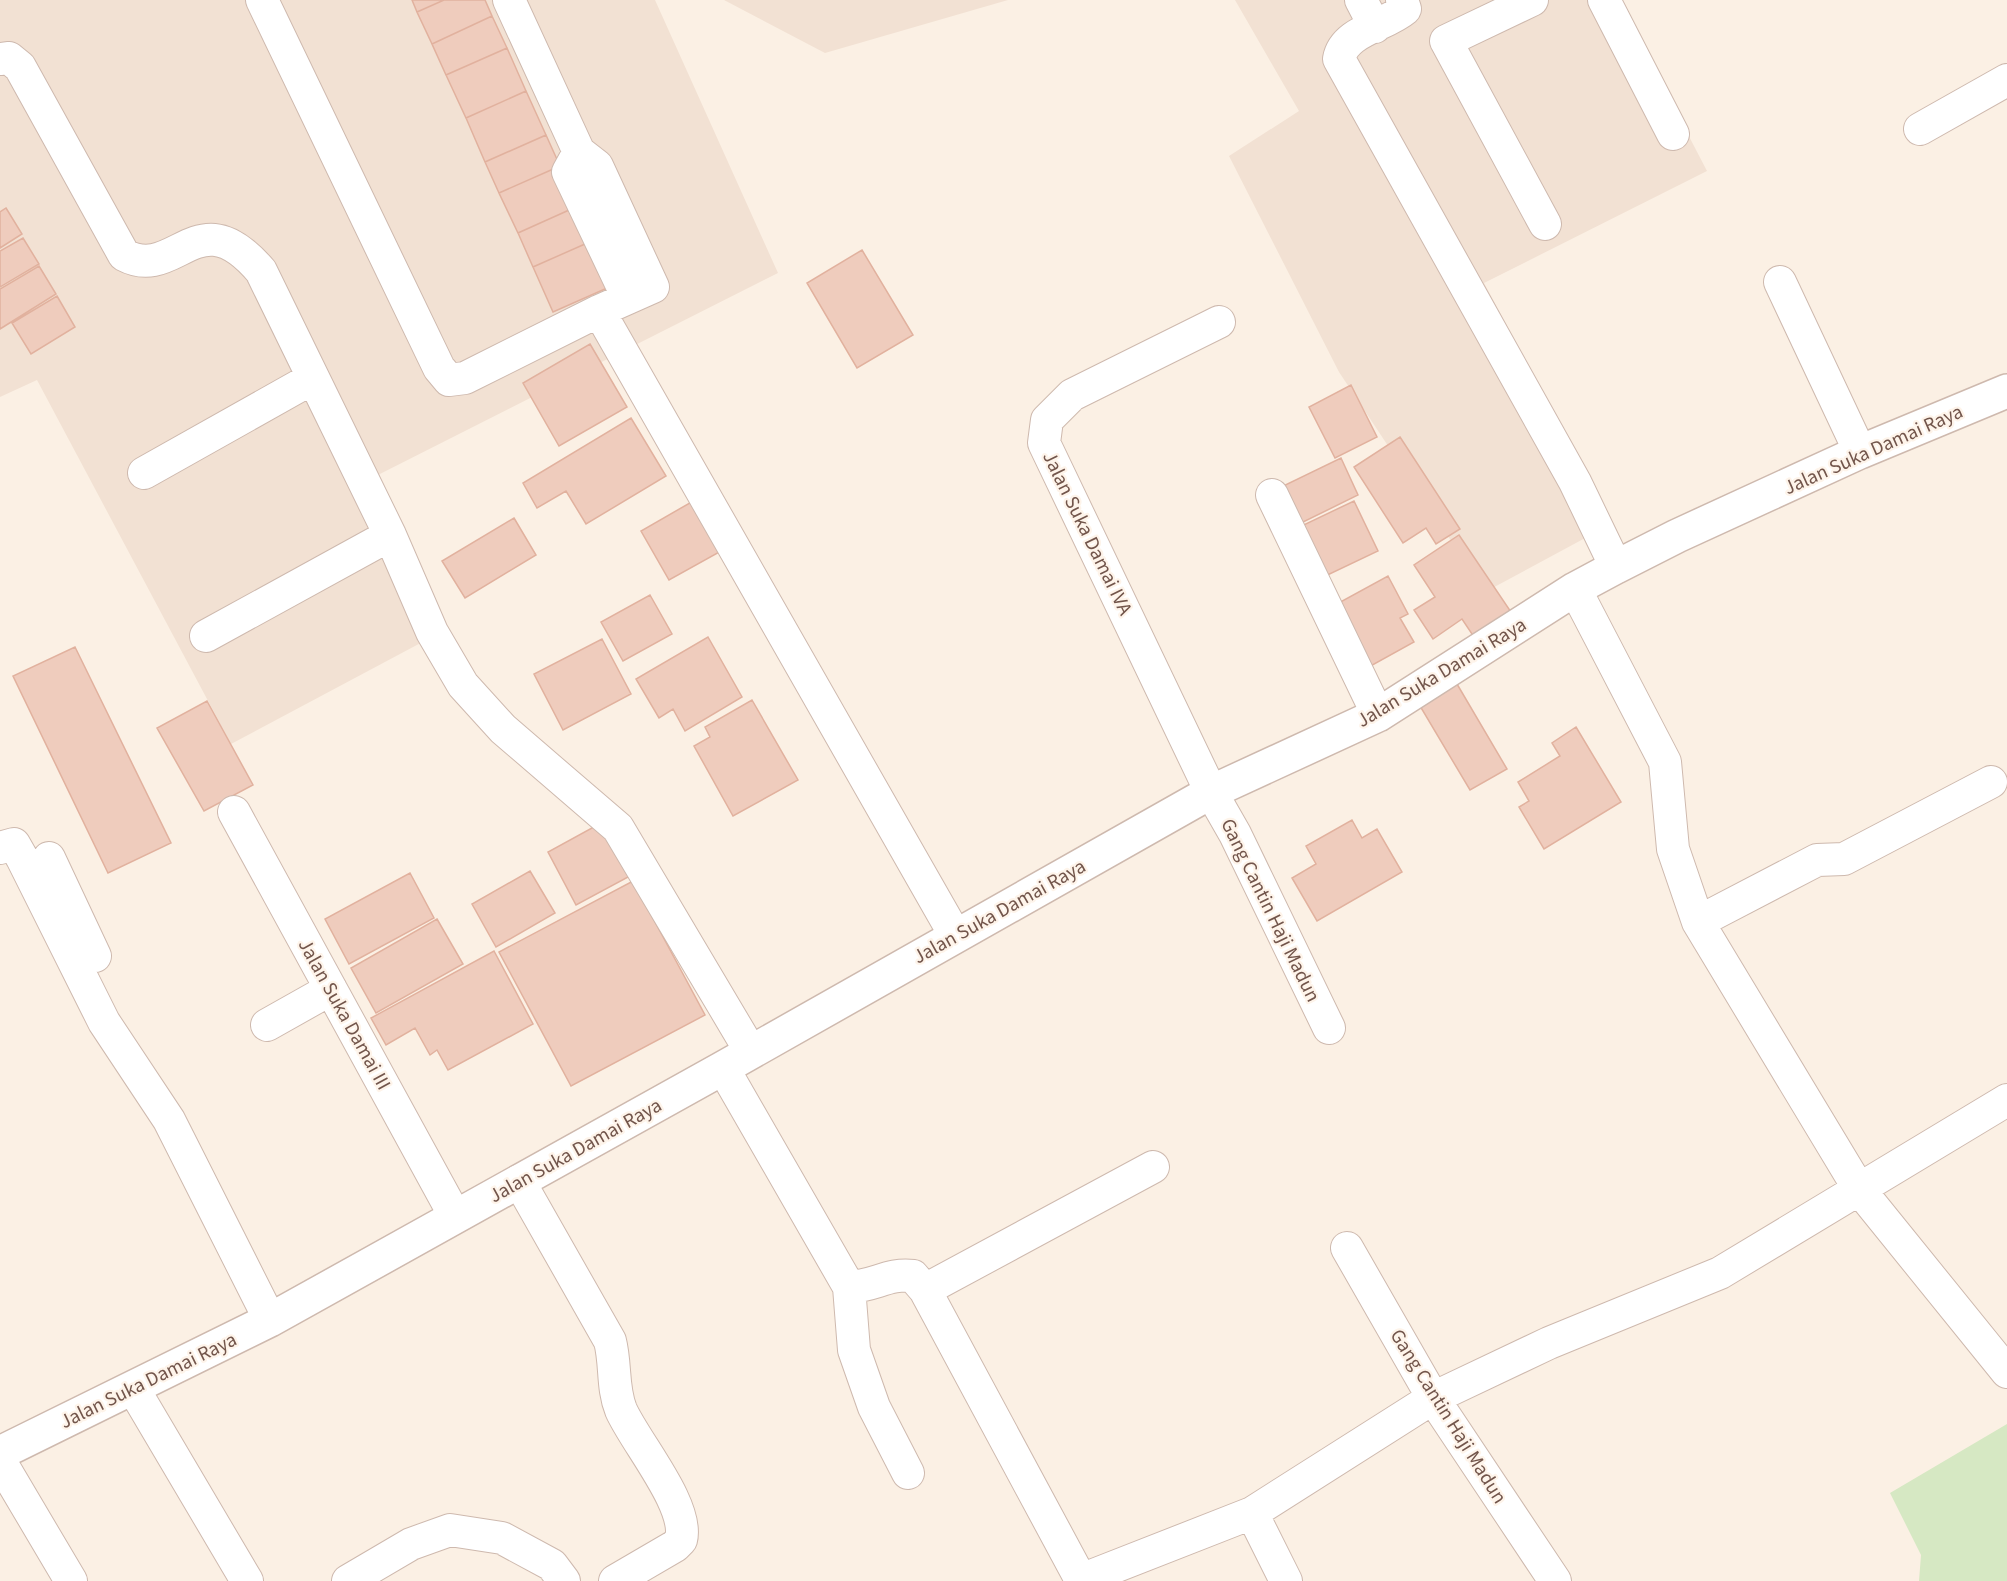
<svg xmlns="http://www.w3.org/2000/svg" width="2007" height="1581" viewBox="0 0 2007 1581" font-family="'Source Sans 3',sans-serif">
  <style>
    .residential { fill: #f2e1d3 }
    .green { fill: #d6e8c3 }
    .building { fill: #efccbd; stroke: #e1b19e; stroke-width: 1.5 }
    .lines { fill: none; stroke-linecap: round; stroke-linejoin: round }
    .minor-casing { stroke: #ceb9ae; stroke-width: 34 }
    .tertiary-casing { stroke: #ceb9ae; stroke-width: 36 }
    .minor { stroke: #fff; stroke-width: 32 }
    .tertiary { stroke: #fff; stroke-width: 33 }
    .labels { text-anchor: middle; stroke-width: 4.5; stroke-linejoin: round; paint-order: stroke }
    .street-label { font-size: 20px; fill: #72554b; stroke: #fef4ea }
  </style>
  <rect width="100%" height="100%" fill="#fbf0e4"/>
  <path class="residential" d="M0 0H655L778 273 368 480 445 630 231 744 37 380 0 397Z
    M724 0H1008L825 53Z
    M1235 0H1618L1707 171 1484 283 1613 523 1485 592 1339 372 1229 156 1299 111Z"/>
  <path class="green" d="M2007 1424V1581H1919L1921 1555 1890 1493Z"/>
  <path class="building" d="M412 0H444L417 12Z
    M444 0H485L492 16 432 44 417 12Z
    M492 16 507 48 446 75 432 44Z
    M507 48 526 91 466 118 446 75Z
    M526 91 546 135 485 162 466 118Z
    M546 135 560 166 499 193 485 162Z
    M560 166 578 206 518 233 499 193Z
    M578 206 594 240 533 267 518 233Z
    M6 208 22 234 0 248V212Z
    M23 238 39 264 0 287V251Z
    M594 240 614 285 553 312 533 267Z
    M862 250 913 335 857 368 807 283Z
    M39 266 56 294 0 329V289Z
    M57 296 75 327 31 354 12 323Z
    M590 344 627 407 559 446 523 383Z
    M1351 385 1377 437 1335 458 1309 407Z
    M631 418 666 476 586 524 566 491 537 508 523 483Z
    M1400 437 1460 529 1436 544 1426 528 1403 543 1354 467Z
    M1341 458 1358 495 1297 525 1279 488Z
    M695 500 723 550 669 580 641 531Z
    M1354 501 1378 551 1317 580 1293 530Z
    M514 518 536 555 465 598 442 561Z
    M1459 535 1511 612 1474 637 1462 619 1433 639 1414 610 1435 597 1414 565Z
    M1388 576 1408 614 1400 618 1414 642 1367 668 1333 606Z
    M650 595 672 634 623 661 601 622Z
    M708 637 742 697 685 731 673 709 659 718 636 679Z
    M602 639 631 694 563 730 534 674Z
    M75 647 171 843 108 873 13 676Z
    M1457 684 1507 769 1470 790 1420 706Z
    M752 700 798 780 733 816 694 746 710 737 705 727Z
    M207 701 253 785 204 811 157 728Z
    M1576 727 1621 802 1544 849 1519 807 1529 801 1518 782 1560 756 1552 743Z
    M1352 820 1362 838 1377 829 1402 872 1317 921 1292 878 1316 864 1306 846Z
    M601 823 630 876 576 905 548 852Z
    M530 871 555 913 496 947 472 904Z
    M410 873 434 918 349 964 325 919Z
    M633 881 705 1015 571 1086 499 952Z
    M437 919 463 964 376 1013 351 968Z
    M494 951 533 1024 448 1070 437 1050 430 1055 415 1028 386 1045 371 1018Z"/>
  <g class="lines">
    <g class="minor-casing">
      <path id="minor" d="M262 0 439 368 449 380 465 378 599 311 653 287 597 166 579 152 509 0
        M1361 0 1375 27
        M1402 0 1405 9C1385 26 1344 31 1339 59L1575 482 1616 567
        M1532 0 1446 41 1545 224
        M1604 0 1673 134
        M0 59 9 58 20 67 124 255C177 283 197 196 261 271L390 535 432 632 463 685 503 729 618 828 751 1052
        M1920 129 2007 80
        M579 152 568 172 628 298
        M1780 282 1860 452
        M599 311 955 935
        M1219 322 1072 395 1047 420 1044 443 1211 792 1235 834 1329 1028
        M144 473 313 378
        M1272 495 1378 715
        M1575 589 1665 762 1673 849 1698 922 1859 1189 2007 1372
        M206 636 390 535
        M234 812 455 1216
        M0 848 14 844 22 858 104 1022 169 1120 270 1320
        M49 858 95 956
        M1698 922 1817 860 1844 859 1991 782
        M267 1025 331 989
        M723 1068 849 1287 854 1350 874 1407 908 1473
        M519 1181 610 1341C616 1364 612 1388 621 1410 635 1442 690 1506 681 1540L675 1546 615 1581
        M1347 1248 1433 1398 1555 1581
        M849 1287C875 1286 888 1273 913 1276L925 1290 1081 1580 1252 1513 1433 1398 1549 1343 1720 1273 2007 1100
        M925 1290 1153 1167
        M133 1388 247 1581
        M0 1461 71 1581
        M1252 1513 1286 1581
        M348 1581 411 1544 450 1530 502 1538 552 1565 564 1581"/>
    </g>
    <g class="tertiary-casing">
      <path id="tertiary" d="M0 1453 270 1320 723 1068 1211 792 1378 715 1575 589 1616 567 1677 536 1860 452 2007 391"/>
    </g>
    <use href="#minor" class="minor"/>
    <use href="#tertiary" class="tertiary"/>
  </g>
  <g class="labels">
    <g class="street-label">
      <text transform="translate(1873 449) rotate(-24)" y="7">Jalan Suka Damai Raya</text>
      <text transform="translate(1088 533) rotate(64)" y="7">Jalan Suka Damai IVA</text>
      <text transform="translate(1441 672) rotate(-31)" y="7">Jalan Suka Damai Raya</text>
      <text transform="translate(1271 910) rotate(64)" y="7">Gang Cantin Haji Madun</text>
      <text transform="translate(999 911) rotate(-29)" y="7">Jalan Suka Damai Raya</text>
      <text transform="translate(345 1014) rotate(61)" y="7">Jalan Suka Damai III</text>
      <text transform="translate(575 1150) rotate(-29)" y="7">Jalan Suka Damai Raya</text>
      <text transform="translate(148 1380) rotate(-26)" y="7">Jalan Suka Damai Raya</text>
      <text transform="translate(1449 1416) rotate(58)" y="7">Gang Cantin Haji Madun</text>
    </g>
  </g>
</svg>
